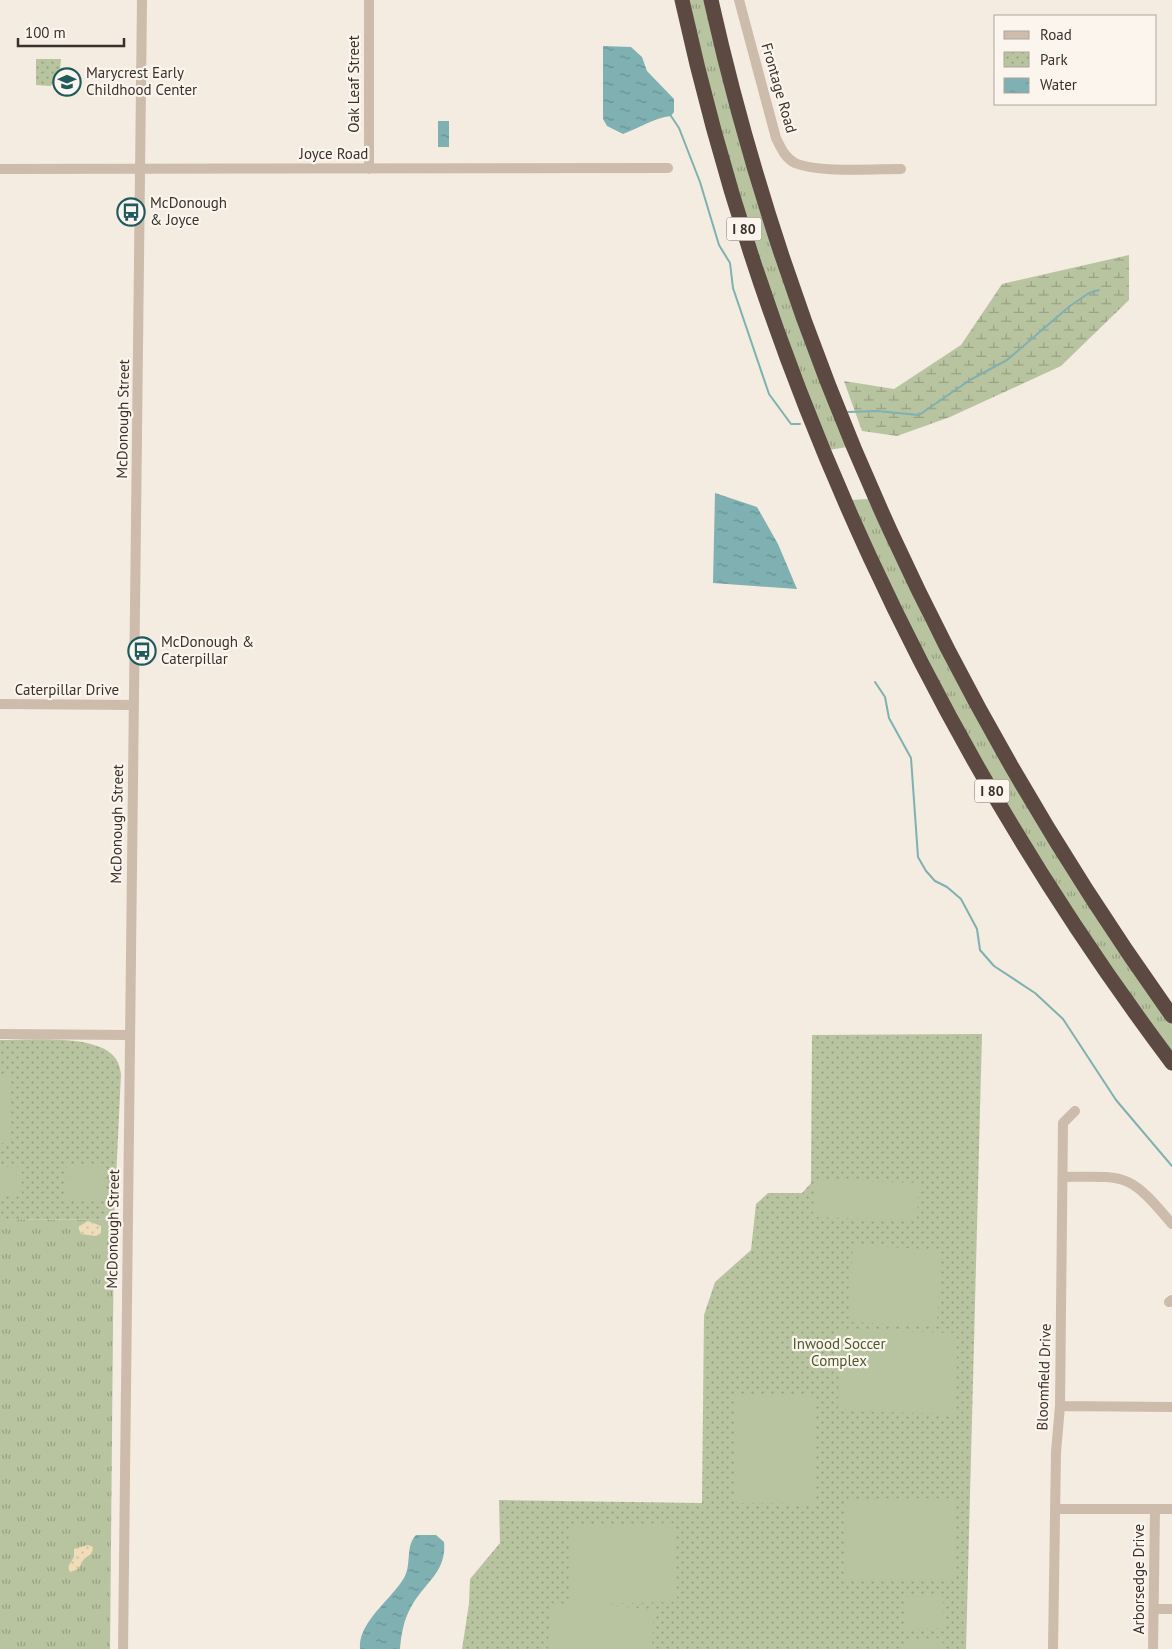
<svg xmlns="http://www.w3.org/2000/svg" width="1172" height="1649" viewBox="0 0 1172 1649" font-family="'PT Sans',sans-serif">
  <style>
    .grass { fill: url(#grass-tufts) }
    .wetland { fill: url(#wetland-marsh) }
    .sand { fill: url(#sand-dots) }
    .park { fill: url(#park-dots) }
    .pitch { fill: #b8c4a0 }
    .water { fill: url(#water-ripples) }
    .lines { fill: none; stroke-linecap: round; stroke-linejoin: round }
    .stream { stroke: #7fb0b2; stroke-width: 2 }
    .minor { stroke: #cdbbac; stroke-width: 10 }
    .highway { stroke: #5c4a42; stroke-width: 15 }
    .labels { text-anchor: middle; stroke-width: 4.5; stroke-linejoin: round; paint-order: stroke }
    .shield { fill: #fbf5ee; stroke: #756b66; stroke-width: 1 }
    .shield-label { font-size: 14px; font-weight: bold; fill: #3b302b }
    .poi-label { font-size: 15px; fill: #3b302b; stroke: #fbf5ee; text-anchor: start }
    .street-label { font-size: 15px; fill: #3b302b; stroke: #fbf5ee }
    .park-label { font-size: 15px; fill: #4a5a2e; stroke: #fbf5ee }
  </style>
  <defs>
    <pattern id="grass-tufts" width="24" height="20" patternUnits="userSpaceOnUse" patternTransform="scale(1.25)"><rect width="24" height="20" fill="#b8c4a0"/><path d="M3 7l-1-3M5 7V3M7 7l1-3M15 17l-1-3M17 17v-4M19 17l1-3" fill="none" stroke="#97a083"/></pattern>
    <pattern id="wetland-marsh" width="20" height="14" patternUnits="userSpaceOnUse" patternTransform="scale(1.25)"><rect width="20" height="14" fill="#b8c4a0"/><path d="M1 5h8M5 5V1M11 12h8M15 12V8" fill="none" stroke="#97a083"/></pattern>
    <pattern id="sand-dots" width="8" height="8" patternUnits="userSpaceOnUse" patternTransform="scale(1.25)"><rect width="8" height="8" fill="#efdcb8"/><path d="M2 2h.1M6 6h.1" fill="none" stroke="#cebd9e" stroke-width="1.8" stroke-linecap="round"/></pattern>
    <pattern id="park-dots" width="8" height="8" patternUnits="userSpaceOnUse" patternTransform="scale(1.25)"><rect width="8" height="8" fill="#b8c4a0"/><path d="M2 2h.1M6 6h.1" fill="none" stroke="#97a083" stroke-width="1.8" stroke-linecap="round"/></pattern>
    <pattern id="water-ripples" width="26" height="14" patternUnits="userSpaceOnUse" patternTransform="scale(1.25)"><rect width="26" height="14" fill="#7fb0b2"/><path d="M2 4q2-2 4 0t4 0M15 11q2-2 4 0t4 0" fill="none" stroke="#699091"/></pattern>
  </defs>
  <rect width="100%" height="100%" fill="#f4ebe1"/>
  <path class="grass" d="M687 0H705L847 447 829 450 781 324 734 181Z
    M868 499 927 625 1012 781 1172 1025V1053L1067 904 971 744 911 628 851 500Z
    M0 1219 114 1220 110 1649H0Z"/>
  <path class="wetland" d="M1129 255V300L1061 366 950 417 897 436 862 431 844 381 894 389 961 345 1002 284Z"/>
  <path class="sand" d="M88 1221 101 1226V1233L96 1236 81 1234 78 1227Z
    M88 1545 93 1547 92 1553 84 1559 78 1569 70 1572 68 1567 74 1557V1549Z"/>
  <path class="park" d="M36 59H61L59 80 50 86 36 85Z
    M982 1034 966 1649H462L469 1604 470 1579 500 1543 499 1500 702 1503 704 1315 715 1282 751 1250 756 1204 768 1193H802L811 1183 812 1035Z
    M0 1040C27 1040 100 1033 116 1059 119 1063 120 1069 121 1074L114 1220 0 1219Z"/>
  <path class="pitch" d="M0 1075H11V1143H0Z
    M67 1166 106 1167 105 1200 66 1199Z
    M0 1167H22V1195L0 1196Z
    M814 1180 919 1183 917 1220 813 1217Z
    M853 1245 941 1250 937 1326 849 1322Z
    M840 1330 957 1333 956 1414 838 1411Z
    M736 1395H816L815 1504 736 1503Z
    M955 1498V1579L846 1580V1499Z
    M675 1523 677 1602 580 1604 654 1609 652 1649H548L550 1603 570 1604 569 1525Z
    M943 1596 944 1628 904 1629V1597Z
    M942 1638 943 1649H905V1639Z"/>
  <path class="water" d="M603 46 631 47 642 57 647 71 674 99V112L671 116C654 118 639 128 623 134L607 126 603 119Z
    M438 121H449V147H438Z
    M715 493 757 507 778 544 797 589 713 583Z
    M416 1535H436L444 1542C447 1572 424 1583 411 1607 404 1619 401 1635 400 1649H360C358 1622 391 1600 404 1578 412 1565 405 1546 416 1535Z"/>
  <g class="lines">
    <path class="stream" d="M671 116 679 128 700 182 719 245 730 263 733 288 769 394 791 424H800
      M848 412 877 411 919 415 970 380 1007 360 1070 306 1089 293 1099 290
      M875 682 885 697 889 718 911 758 918 857 926 871 935 881 947 887 961 899 977 929 980 950 994 966 1035 993 1063 1019 1116 1100 1172 1166"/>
    <path class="minor" d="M369 0V169
      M739 0 776 138C781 148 785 158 795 163 819 173 873 169 901 169
      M0 169 668 168
      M0 704 133 705
      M0 1034 130 1035
      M1063 1177C1128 1176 1129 1173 1172 1224
      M1169 1302 1172 1300
      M1060 1406 1172 1407
      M1055 1509H1172
      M1154 1609H1172
      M123 1649 142 0
      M1053 1649 1056 1452 1060 1406 1063 1123 1075 1111
      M1153 1649 1155 1509"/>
    <path class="highway" d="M682 0C766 383 936 749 1172 1063
      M711 0C793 367 954 711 1172 1016"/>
  </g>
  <defs>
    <g id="school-ring" transform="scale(1.4375)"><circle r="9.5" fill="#fbf5ee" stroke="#1f5a5e" stroke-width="1.5"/><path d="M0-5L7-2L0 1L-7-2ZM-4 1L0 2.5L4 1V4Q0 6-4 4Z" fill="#1f5a5e"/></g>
    <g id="bus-ring" transform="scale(1.4375)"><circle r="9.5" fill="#fbf5ee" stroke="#1f5a5e" stroke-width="1.5"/><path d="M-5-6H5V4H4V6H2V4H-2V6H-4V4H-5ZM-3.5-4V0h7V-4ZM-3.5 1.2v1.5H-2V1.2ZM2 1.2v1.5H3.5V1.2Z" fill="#1f5a5e"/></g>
  </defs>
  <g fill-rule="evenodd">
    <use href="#school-ring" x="67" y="82"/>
    <use href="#bus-ring" x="131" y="212"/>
    <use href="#bus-ring" x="142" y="651"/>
  </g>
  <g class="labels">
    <g class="shield">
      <rect x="726.5" y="217.5" width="35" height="23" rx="4"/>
      <rect x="974.5" y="779.5" width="35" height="23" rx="4"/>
    </g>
    <g class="shield-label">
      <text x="744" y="234">I 80</text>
      <text x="992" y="796">I 80</text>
    </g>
    <g class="poi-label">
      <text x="86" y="78">Marycrest Early<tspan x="86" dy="17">Childhood Center</tspan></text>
      <text x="150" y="208">McDonough<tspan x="150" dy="17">&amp; Joyce</tspan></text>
      <text x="161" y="647">McDonough &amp;<tspan x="161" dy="17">Caterpillar</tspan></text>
    </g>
    <g class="street-label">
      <text transform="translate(354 84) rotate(-90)" y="5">Oak Leaf Street</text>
      <text transform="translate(779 88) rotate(74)" y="5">Frontage Road</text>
      <text x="334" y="159">Joyce Road</text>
      <text transform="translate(123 419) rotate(-89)" y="5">McDonough Street</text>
      <text x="67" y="695">Caterpillar Drive</text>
      <text transform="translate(117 824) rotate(-89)" y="5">McDonough Street</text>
      <text transform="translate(113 1229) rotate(-89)" y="5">McDonough Street</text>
      <text transform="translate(1044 1377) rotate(-88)" y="5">Bloomfield Drive</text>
      <text transform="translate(1139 1579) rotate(-90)" y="5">Arborsedge Drive</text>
    </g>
    <g class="park-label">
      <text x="839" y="1349">Inwood Soccer<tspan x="839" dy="17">Complex</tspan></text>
    </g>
  </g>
  <rect x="994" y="15" width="162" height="90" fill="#fbf5ee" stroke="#aea6a0"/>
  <rect x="1004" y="31" width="25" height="8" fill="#cdbbac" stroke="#aea6a0"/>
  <text x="1040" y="40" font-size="15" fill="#3b302b">Road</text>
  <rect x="1004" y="52" width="25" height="15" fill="url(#park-dots)" stroke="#aea6a0"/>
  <text x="1040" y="65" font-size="15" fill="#3b302b">Park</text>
  <rect x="1004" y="78" width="25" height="15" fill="url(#water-ripples)" stroke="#aea6a0"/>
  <text x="1040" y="90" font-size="15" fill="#3b302b">Water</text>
  <path d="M18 38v8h106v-8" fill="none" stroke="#3b302b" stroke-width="2.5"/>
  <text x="25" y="38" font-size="15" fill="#3b302b" stroke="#fbf5ee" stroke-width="4" paint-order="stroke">100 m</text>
</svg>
